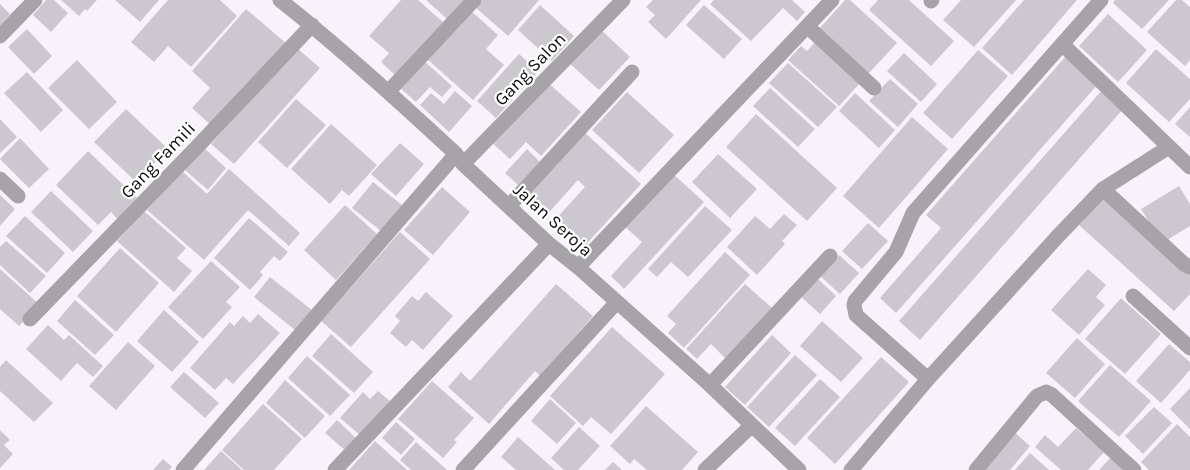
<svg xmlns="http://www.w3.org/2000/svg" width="1190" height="470" viewBox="0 0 1190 470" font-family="Karla,sans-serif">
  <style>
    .building { fill: #ccc8d0 }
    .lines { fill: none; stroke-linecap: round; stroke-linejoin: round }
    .minor { stroke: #a6a4a8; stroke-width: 15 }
    .labels { text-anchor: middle; stroke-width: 4.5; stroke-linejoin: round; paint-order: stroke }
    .street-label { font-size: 18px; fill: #0e0c0f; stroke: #fff }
  </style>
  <rect width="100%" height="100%" fill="#f8f3fb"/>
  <path class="building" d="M46 0H54L68 13 51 32 33 15Z
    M61 0H97L87 11 85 9 79 16Z
    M115 0H159L140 22Z
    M168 0H220L237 16 191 67 168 46 154 62 131 42Z
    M401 0H418L444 23 396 76 381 62 389 53 369 36Z
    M426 0H464L447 19Z
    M482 0H539L508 36 475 7Z
    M653 0H701L666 39 648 22 655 15 646 7Z
    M714 0H792L805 12 797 21 783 8 751 41 710 4Z
    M845 0H850L897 43 868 74 819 29Z
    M878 0H909L954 41 931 66 869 10Z
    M961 0H1016L974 47 943 20Z
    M1024 0H1077L1012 75 982 48Z
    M1115 0H1169L1142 29 1113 3Z
    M1176 0H1182L1190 7V60L1185 66 1147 32Z
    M0 4 10 14 0 25Z
    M540 5 574 36 552 61 518 30Z
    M704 5 742 39 724 59 686 25Z
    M246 9 288 45 214 128 192 108 210 88 192 71Z
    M471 11 498 35 486 49 504 65 473 100 427 59Z
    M1108 14 1147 50 1118 82 1079 46Z
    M599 28 630 57 599 90 568 62Z
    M27 29 52 56 34 74 8 47Z
    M817 40 862 81 839 106 788 60 801 46 807 51Z
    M297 48 320 68 234 164 211 144Z
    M1156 49 1190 79V99L1169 122 1126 83Z
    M978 50 1008 76 952 139 923 113Z
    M904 53 937 84 921 102 887 71Z
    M519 54 538 71 496 118 477 101Z
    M1066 56 1098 84 896 313 880 298 941 228 926 215Z
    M77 60 117 102 89 129 48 88Z
    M423 60 452 86 442 97 430 87 416 102 399 87Z
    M788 63 837 107 818 127 769 83Z
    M27 72 63 110 41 132 4 93Z
    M890 79 918 104 898 127 869 101Z
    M546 81 581 112 541 156 526 142 510 159 491 142Z
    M770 88 815 129 798 147 753 106Z
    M1103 89 1124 108 920 340 899 321Z
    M455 91 472 106 449 132 420 105 431 93 444 104Z
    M627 92 674 135 639 173 592 130Z
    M855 93 895 130 879 148 839 111Z
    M296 99 326 125 287 168 258 142Z
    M1190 107V137L1175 124Z
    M126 109 168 149 136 182 94 142Z
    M756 114 837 188 807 221 726 147Z
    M912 117 948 149 879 228 843 196Z
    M0 119 17 137 0 153Z
    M331 124 377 165 349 196 342 190 330 204 291 169Z
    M582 130 641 184 582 249 553 222 585 187 578 180 543 219 520 198Z
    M20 138 49 169 29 188 0 159Z
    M400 143 424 164 396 196 371 174Z
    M204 148 226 168 208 190 185 170Z
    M527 149 540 162 518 185 505 173Z
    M88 151 140 201 120 222 111 212 98 225 56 185Z
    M718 154 757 189 730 218 692 182Z
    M229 169 300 233 289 246 248 210 204 260 147 210 182 171 207 194Z
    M672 173 704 202 624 289 611 276 642 242 624 226Z
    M373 182 402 205 381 231 352 208Z
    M1179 186 1190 204V226L1162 243 1141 209Z
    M442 187 470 212 433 255 404 230Z
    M51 191 93 231 73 252 31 212Z
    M0 195 15 209 0 226Z
    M1106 195 1190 271V294L1174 311 1079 225Z
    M345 205 377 234 336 280 304 250Z
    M705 206 732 230 688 277 671 262 657 277 648 269Z
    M144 211 186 248 177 258 192 271 174 292 117 241Z
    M784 214 797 225 782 241 785 244 757 275 727 247 755 216 770 229Z
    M25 216 65 253 47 273 6 236Z
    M249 218 288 252 280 261 274 256 260 272 263 275 250 290 214 258Z
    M868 223 888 241 862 269 842 251Z
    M400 232 430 259 351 347 321 321Z
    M6 241 46 276 30 293 0 265V247Z
    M120 248 159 283 116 332 77 296Z
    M725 252 750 275 684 348 668 333 676 324 667 316Z
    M839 255 859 273 840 294 820 276Z
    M211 261 240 287 226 302 232 307 203 339 168 307Z
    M0 269 39 304 19 326 0 309Z
    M1088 269 1106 285 1096 297 1105 305 1079 335 1051 310Z
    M270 277 312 310 295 330 254 297Z
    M816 277 836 296 820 314 799 295Z
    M556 284 593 316 540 376 535 371 489 424 448 387 461 372 470 381Z
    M745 284 772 308 726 359 711 344 697 359 686 349Z
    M426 292 453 316 423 350 412 340 406 347 390 333 400 321 395 316 412 296 418 301Z
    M1121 298 1161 334 1125 374 1085 339Z
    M75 300 114 335 95 355 57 321Z
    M164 310 199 342 172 372 137 341Z
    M258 314 280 333 233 384 226 378 215 390 190 368 230 322 234 326 243 316 250 323Z
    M822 321 863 358 841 382 800 346Z
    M48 325 64 340 69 335 103 366 93 377 77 363 61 381 26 349Z
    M612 327 665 374 611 434 591 417 583 426 550 396Z
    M331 334 373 372 354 393 312 356Z
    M772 335 791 353 745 405 725 387Z
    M1077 338 1105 364 1075 398 1046 373Z
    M128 342 155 366 116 410 89 386Z
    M1169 344 1190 362V370L1161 403 1136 381Z
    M795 355 817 375 769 427 747 407Z
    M307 356 350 395 330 416 288 378Z
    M881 357 909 382 835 464 807 438Z
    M6 360 53 403 34 422 0 391V367Z
    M1110 365 1151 401 1119 437 1078 401Z
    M184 372 219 403 205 418 170 387Z
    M820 379 840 397 795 446 775 428Z
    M285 380 325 416 305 438 266 403Z
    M432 381 474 418 454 440 457 442 443 458 398 419Z
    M1190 388V429L1170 409Z
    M378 391 391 402 361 436 340 418 363 392 370 399Z
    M550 399 576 423 557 444 531 421Z
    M263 404 302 439 274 470H244L222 450Z
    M646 406 698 452 682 470H647L634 459 630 464 610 446Z
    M1154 407 1172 423 1143 454 1125 436Z
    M337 420 357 439 346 451 325 433Z
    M396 422 415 439 401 455 382 438Z
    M1177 424 1190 437V470H1149L1141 462Z
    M579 427 600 446 578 470H564L551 458Z
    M1076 428 1104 452 1088 470H1061L1035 447 1045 435 1058 447Z
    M0 430 10 440 4 445 13 454 0 468Z
    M1012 430 1030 446 1010 470H978Z
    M518 437 555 470H516L501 457Z
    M375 441 407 470H349Z
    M416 442 447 470H411L400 460Z
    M221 451 242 470H204Z
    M1030 453 1049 470H1015Z
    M1112 456 1127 470H1099Z
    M163 459 172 467 169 470H153Z
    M613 462 622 470H605Z"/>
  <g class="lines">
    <path class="minor" d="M280 0C341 48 399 101 456 154L463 164 549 244 578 267 710 385 799 470
      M931 1 932 0
      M807 26 874 88
      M0 36 35 0
      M1062 44 1190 167
      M388 92 474 0
      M463 164 623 0
      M0 179 18 196
      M1103 189 1184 264 1190 267
      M509 206 632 72
      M578 267 832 0
      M1133 296 1190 348
      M30 319 196 148 312 25
      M928 379 856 315 854 305 855 301 896 252 913 213 1101 0
      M710 385 830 256
      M183 470 456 154
      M335 470 549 244
      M463 470 617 302
      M705 470 751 426
      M851 470 928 379 1058 236 1103 189 1169 147
      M976 470 1037 396 1046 392 1052 395 1134 470"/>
  </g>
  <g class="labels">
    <g class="street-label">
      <text transform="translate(530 69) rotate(-46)" y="6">Gang Salon</text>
      <text transform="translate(158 160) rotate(-46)" y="6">Gang Famili</text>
      <text transform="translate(553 220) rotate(42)" y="6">Jalan Seroja</text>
    </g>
  </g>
</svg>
